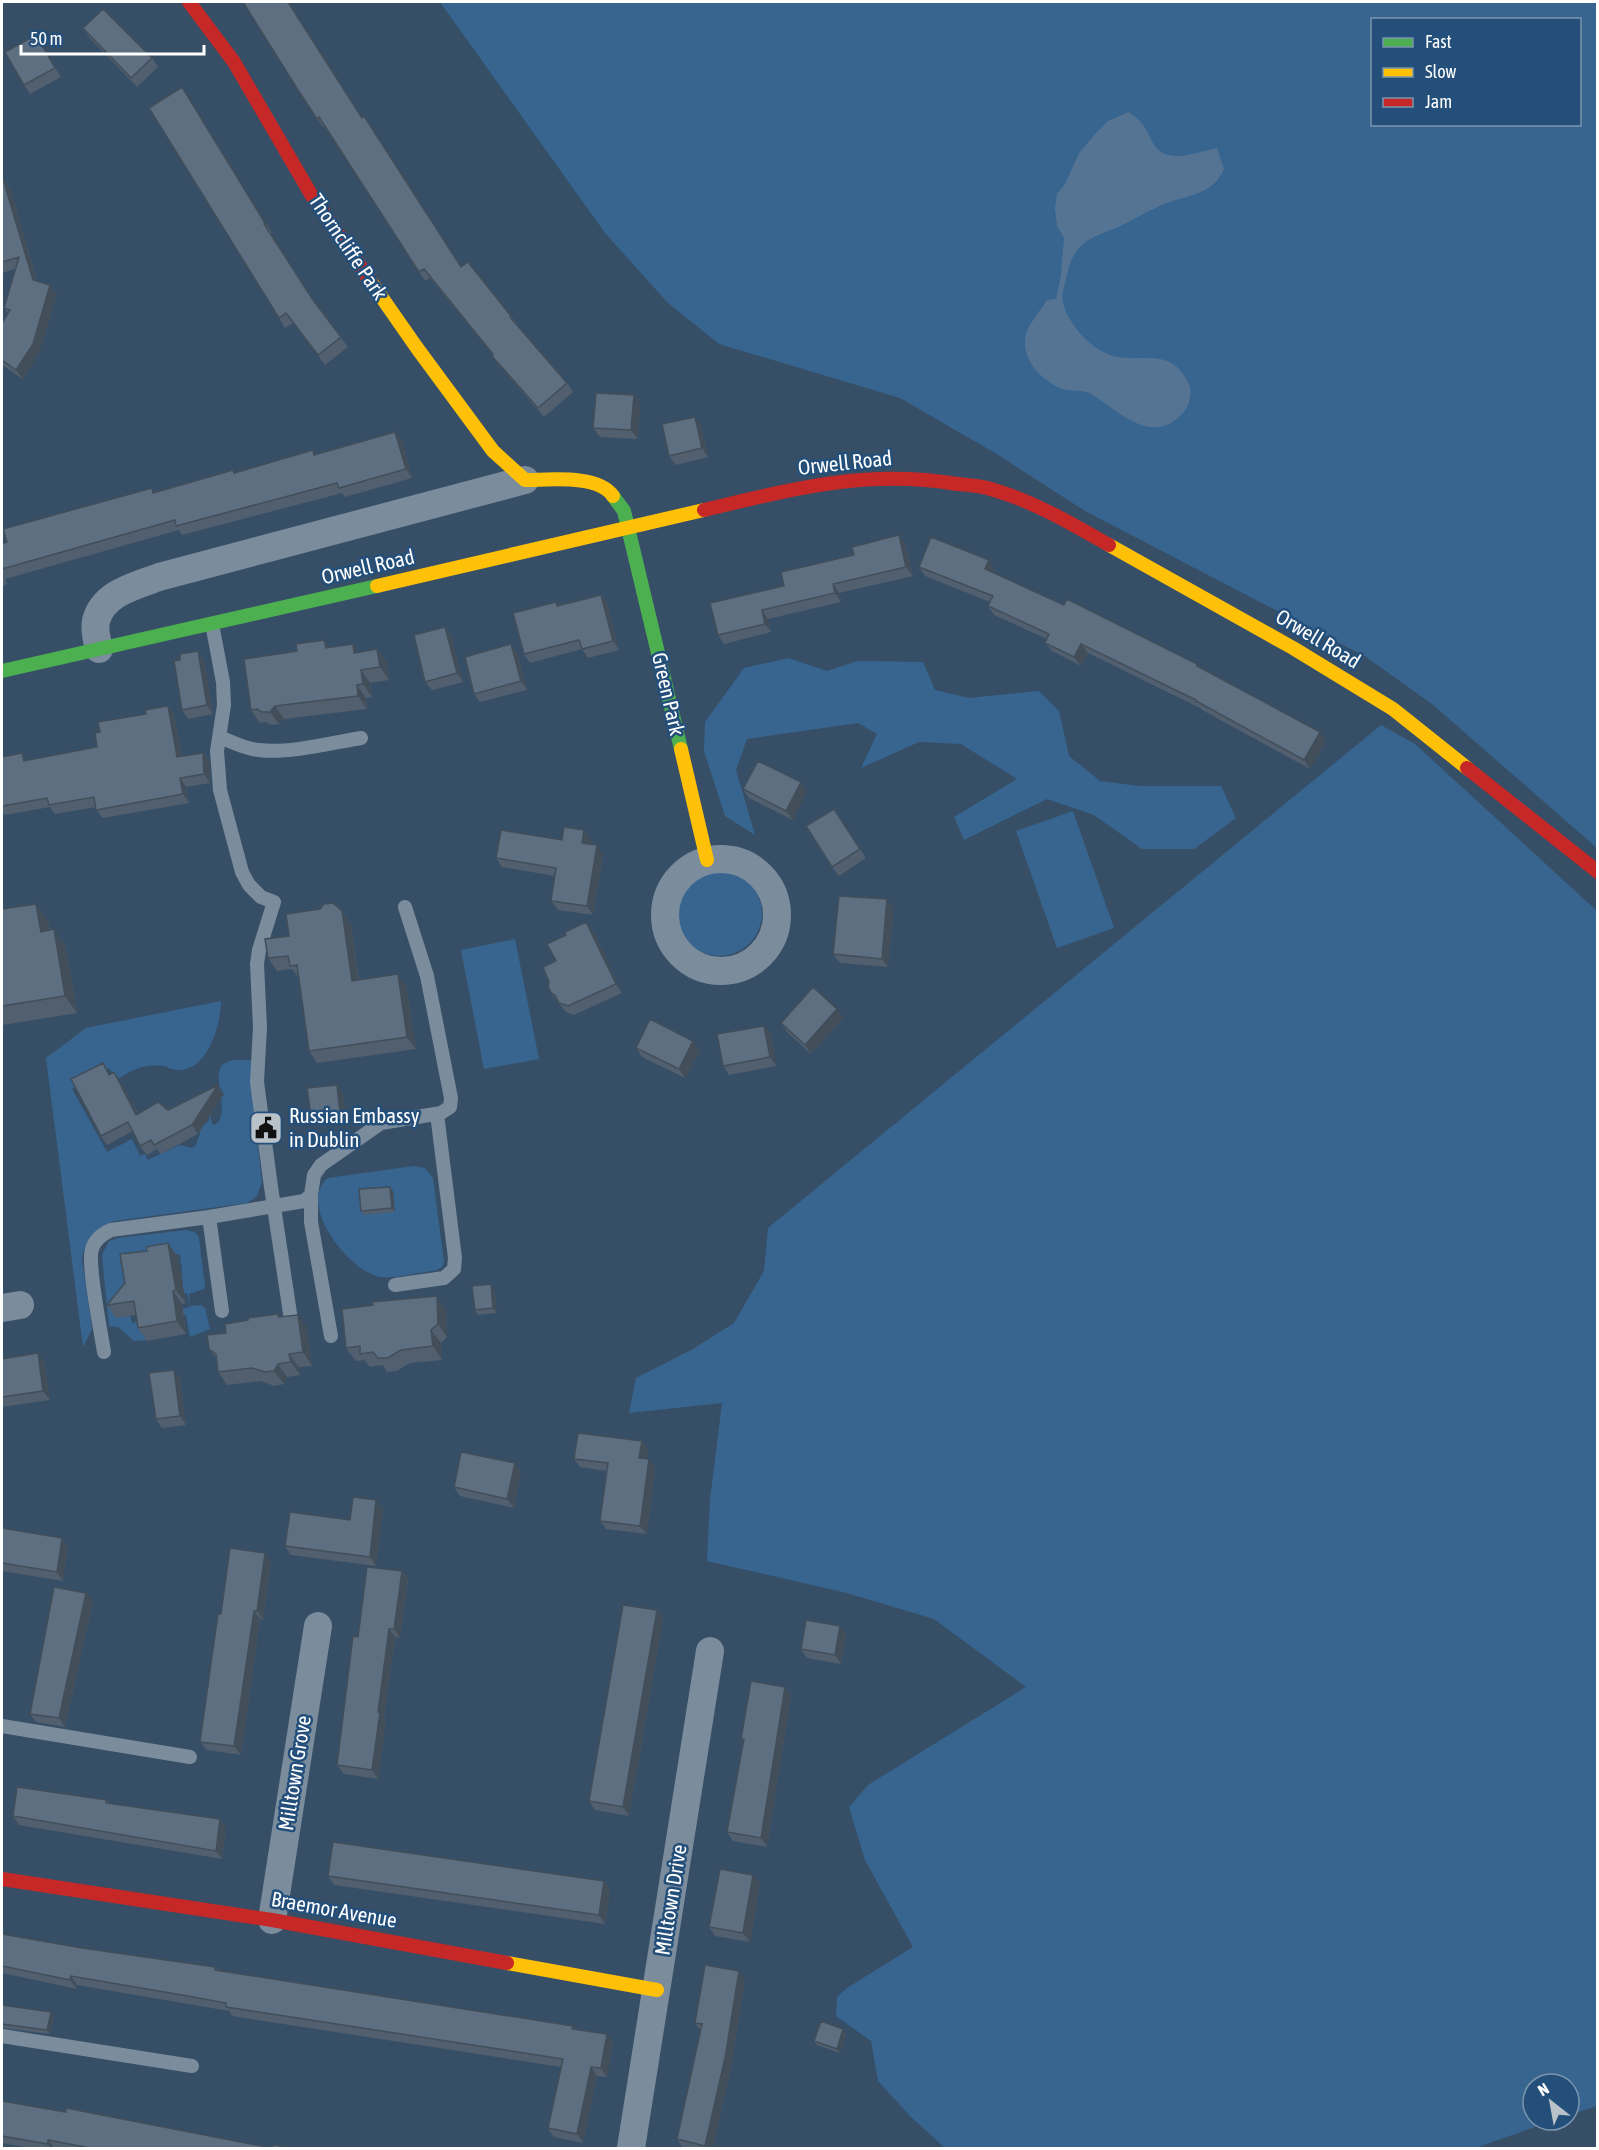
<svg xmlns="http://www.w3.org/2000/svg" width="1599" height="2150" viewBox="0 0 1599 2150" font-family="'Asap Condensed',sans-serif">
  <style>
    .green { fill: #376590; fill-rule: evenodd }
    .water { fill: #557494 }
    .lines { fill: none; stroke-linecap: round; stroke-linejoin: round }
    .lane { stroke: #7b8c9d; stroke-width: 14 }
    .street { stroke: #7b8c9d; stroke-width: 28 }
    .fast { stroke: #4caf50; stroke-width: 14 }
    .slow { stroke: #ffc107; stroke-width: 14 }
    .jam { stroke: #c62828; stroke-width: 14 }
    .wall { fill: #515f6f }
    .shaded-wall { fill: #424e5a }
    .building { fill: #5e6f81; stroke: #424e5a; stroke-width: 1.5 }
    .labels { text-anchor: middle; stroke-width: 5; stroke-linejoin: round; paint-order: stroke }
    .street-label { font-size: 21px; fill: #fff; stroke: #234f7a }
    .poi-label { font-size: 21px; fill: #fff; stroke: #234f7a; text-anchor: start }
  </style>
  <rect width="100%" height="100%" fill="#374f66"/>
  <path class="green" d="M440 2H1597V848L1432 704 1366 657 1085 511 995 453 900 398 719 344 668 303 605 233ZM1372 20H1580V124H1372Z
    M788 658 827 671 858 661 923 662 935 690 969 698 1039 691 1059 711 1069 756 1100 781 1139 786H1221L1236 818 1194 849H1142L1094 815 1047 799 964 840 954 817 1017 779 961 744 919 742 861 768 877 734 858 723 747 739 736 770 755 835 725 816 704 751 705 722 744 668Z
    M1381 725 1415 744 1597 911V2106L1569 2115V2084H1533V2120H1555L1475 2148H945L910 2116 878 2081 871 2041 836 2016 837 1997 847 1988 913 1947 865 1860 849 1807 868 1785 1026 1687 934 1619 847 1593 707 1561 710 1500 722 1403 629 1413 636 1378 693 1349 734 1323 764 1271 768 1228Z
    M1073 811 1114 928 1057 948 1016 831Z
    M676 913a43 43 0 1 1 86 0a43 43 0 1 1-86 0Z
    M515 939 539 1059 484 1069 461 950Z
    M221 1001C221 1024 208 1072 177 1070 173 1070 168 1067 164 1066 142 1064 134 1069 116 1080L109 1068 72 1089 107 1152 132 1139 140 1156 145 1154 148 1160 180 1145 192 1148 196 1145 200 1134 198 1128 208 1122 210 1115 212 1124 215 1125C233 1113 208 1073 225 1063 232 1058 246 1061 254 1060L256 1131 262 1182 257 1196 247 1203 115 1221C96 1228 84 1240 82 1260L92 1329 83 1347 46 1058 86 1028Z
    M414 1166 425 1168 433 1178 444 1262 442 1267 437 1270C423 1272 394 1279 381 1277 349 1273 296 1203 328 1178Z
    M187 1230 196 1233 199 1238 205 1287 204 1289 189 1294 190 1306 201 1305 205 1308 210 1329 190 1337 186 1315 176 1316V1310L190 1307 187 1293 179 1294 183 1282 180 1254 152 1257 127 1303 132 1323 143 1321 146 1340 134 1341 118 1327 109 1326 102 1255 109 1241 118 1238Z"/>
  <path class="water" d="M1129 112C1143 122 1145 127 1152 141 1164 167 1196 152 1217 148L1224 169C1214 192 1195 194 1173 201 1154 207 1137 218 1120 226 1107 232 1089 237 1080 247 1072 255 1069 266 1067 276 1065 284 1061 294 1063 303 1068 324 1090 348 1110 355 1140 365 1172 344 1189 385 1193 394 1189 407 1182 414 1151 447 1118 410 1091 394 1083 389 1069 392 1060 388 1039 379 1018 355 1027 331 1031 321 1041 310 1047 300L1056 299 1061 275 1064 238 1057 226 1055 208 1057 194 1065 184 1079 153 1096 133 1108 121Z"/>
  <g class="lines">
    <path class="lane" d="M212 624 223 682 224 705 217 751 220 790 242 872 249 885 261 897 274 902 259 950 257 964 260 1027 257 1082 271 1187 291 1320
      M220 737C232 742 245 749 259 750 288 754 331 743 361 738
      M311 1195V1222L331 1336
      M395 1285 444 1278 454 1269 455 1258 437 1114
      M222 1311 209 1217 304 1201 311 1195 314 1175 321 1165 381 1123 441 1113 450 1107 451 1098 427 976 405 907
      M104 1352C101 1332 87 1264 92 1249 95 1239 102 1234 111 1230L209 1217
      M2 1726 190 1757
      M2 2036 192 2066"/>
    <path class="street" d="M99 649C97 641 94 630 96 621 103 593 135 586 159 577L525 480
      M665 915a56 56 0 1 1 112 0a56 56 0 1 1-112 0Z
      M2 1308 20 1305
      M272 1920 318 1626
      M631 2148 710 1651"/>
    <path class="fast" d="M613 496 624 511 681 749
      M2 671 377 586"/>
    <path class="slow" d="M371 282 417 348 493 451 525 480C549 480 598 474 613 496
      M1109 545 1293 648 1393 709 1467 768
      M377 586 704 510
      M681 749 707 860
      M507 1963 657 1990"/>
    <path class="jam" d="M189 2 234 62 312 196 371 282
      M704 510C793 489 865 469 957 484 969 485 982 486 994 490 1035 502 1072 524 1109 545
      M1467 768 1598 872
      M2 1879 272 1920 507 1963"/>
  </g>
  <path class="wall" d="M289 2 362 118 462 267 511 316 518 325H517L567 383 573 392 544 417 498 364 492 356 493 355 430 278 425 281 325 126 323 127 298 90Z
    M83 28 152 58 158 67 137 87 89 37Z
    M42 44 61 77 30 94 24 85Z
    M182 87 272 233 270 234 316 304 348 347 325 365 293 323 285 328 279 318Z
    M2 180 10 188 37 281 50 285 57 294 39 353 23 379 2 365V323L8 313 4 308 15 269 2 273Z
    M640 404 638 439 600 437 593 428Z
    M695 417 701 426 708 457 676 465 669 456Z
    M402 441 412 478 345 497 342 493 182 535 179 530 5 579 7 584 2 587V544L155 492 233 470 235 473 316 455Z
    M899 535 905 544 913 576 839 593 841 602 768 619 771 632 724 644 718 635 784 586Z
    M989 560 995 569 993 573 1199 667 1326 741 1310 769 1202 710 1200 708 1088 653 1081 666 1052 651 1045 643 1047 639 994 615 988 606 990 602 925 576 919 567Z
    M601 595 607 603 619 650 588 658 582 649 530 663 524 654 556 602 558 605Z
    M445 627 451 636 463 682 432 690 425 682Z
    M353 644 358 652 377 649 386 661 389 680 370 683 372 697 366 698 367 709 284 719 279 724 271 725 266 722 260 723 251 710 330 647Z
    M511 644 517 653 527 690 480 702 474 694Z
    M204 660 213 714 188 719 182 710Z
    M168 706 174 715 182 756 203 753 209 762 210 783 186 787 189 803 103 818 96 810V807L55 814 50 807 5 815 2 812V757L27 760 97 747 100 732 146 714Z
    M743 789 807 791 793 820 749 798Z
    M840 818 866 858 839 876 832 867Z
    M584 830 591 839 590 844 603 854 593 915 558 910 551 901 555 876 502 867 496 858 562 840Z
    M894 908 888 967 840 963 833 954Z
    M2 909 48 921 50 930 54 929 66 947 77 1013 2 1025Z
    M342 911 351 924 359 980 406 986 416 1049 317 1063 309 1051 299 978 292 969 277 971 268 958Z
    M586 922 593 930 622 993 574 1015 566 1012 551 993 556 961 566 935Z
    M837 1009 843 1018 811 1054 787 1032 781 1023Z
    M764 1026 771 1034 776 1066 729 1075 723 1066Z
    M636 1048 700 1050 685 1078 642 1057Z
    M114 1072 120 1081 138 1114 168 1110 224 1094 198 1134 161 1154 157 1149 147 1155 140 1146 133 1131 107 1145 101 1136 110 1074Z
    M343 1094 346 1121 317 1125 311 1116Z
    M393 1191 395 1212 364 1215 361 1211Z
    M177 1256 186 1303 182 1304 186 1334 147 1341 138 1328 136 1315 116 1318 107 1305Z
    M494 1289 497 1313 478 1315 475 1310Z
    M437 1296 446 1309 447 1337 441 1343 442 1360 410 1363 397 1371 387 1372 383 1365 370 1367 364 1360 356 1361 346 1348Z
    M277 1314 279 1317 307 1328 312 1366 299 1367 300 1375 287 1377 284 1384 274 1386 261 1381 227 1385 218 1372 217 1359 209 1349 226 1333 248 1320Z
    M38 1353 44 1362 50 1400 2 1407V1359Z
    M174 1370 180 1378 186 1425 162 1428 156 1419Z
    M642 1441 648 1450 646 1459H649L655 1468 647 1534 606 1529 600 1521 606 1471 580 1467 574 1459Z
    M521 1472 514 1508 460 1496 454 1487Z
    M383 1509 376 1566 291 1555 285 1546 350 1520Z
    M2 1528 62 1538 68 1546 63 1581 2 1571Z
    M271 1562 263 1620 260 1619 241 1755 207 1750 200 1742 221 1614Z
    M402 1571 408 1580 400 1638 395 1637 384 1719 386 1721 378 1779 344 1774 337 1765 358 1637Z
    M86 1593 93 1601 65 1727 36 1722 30 1714Z
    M657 1610 663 1619 629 1816 595 1810 589 1801Z
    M840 1626 846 1635 841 1664 807 1658 801 1649Z
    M785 1687 791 1696 767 1847 733 1841 727 1832 743 1742 741 1739Z
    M107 1800 109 1803 226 1828 222 1859 19 1825 13 1816Z
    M753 1875 760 1884 750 1942 715 1936 709 1927Z
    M328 1876 604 1881 610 1890 605 1924 334 1885Z
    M2 1934 82 1948 215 1967 217 1970 573 2026 575 2030 607 2034 613 2043 607 2077 597 2076 583 2143 554 2137 548 2128 561 2067 232 2016 229 2011 77 1985V1989L2 1973Z
    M745 1980 731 2067 713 2148H683L677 2139 701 2031 695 2023Z
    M2 2005 54 2016 50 2034 2 2028Z
    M843 2029 846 2033 840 2053 817 2045 814 2041Z
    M2 2101 272 2148H29L2 2143Z"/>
  <path class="shaded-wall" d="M288 2H289L368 127 362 118Z
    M36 35 42 44 61 77 55 68Z
    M182 87 188 97 272 233 265 223Z
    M3 179 10 188 39 289 33 280Z
    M50 285 57 294 39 353 23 379 16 370Z
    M634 395 640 404 638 439 631 430Z
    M695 417 701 426 708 457 702 448Z
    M395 432 402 441 412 478 406 469Z
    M899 535 905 544 913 576 906 567Z
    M989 560 995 569 991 578 985 569Z
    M833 584 839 593 841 602 835 593Z
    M601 595 607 603 619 650 613 641Z
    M762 610 768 619 771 632 765 624Z
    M445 627 451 636 463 682 457 673Z
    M324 640 334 653 326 648Z
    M353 644 362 657 354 653Z
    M511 644 517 653 527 690 521 681Z
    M1081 644 1088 653 1081 666 1074 657Z
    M377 649 386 661 389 680 380 667Z
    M198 651 204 660 213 714 207 705Z
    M361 670 370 683 372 697 363 684Z
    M357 685 366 698 367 709 358 696Z
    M168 706 174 715 184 766 177 757Z
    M275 706 284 719 279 724 270 712Z
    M1320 732 1326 741 1310 769 1304 760Z
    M203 753 209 762 210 783 204 774Z
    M180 778 186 787 189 803 183 794Z
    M801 782 807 791 793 820 786 811Z
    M584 830 591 839 589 852 582 843Z
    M597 845 603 854 593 915 587 906Z
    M887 899 894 908 888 967 882 959Z
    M36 904 48 921 53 949 41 932Z
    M342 911 351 924 360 993 352 981Z
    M586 922 593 930 622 993 616 984Z
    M54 929 66 947 77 1013 65 996Z
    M398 974 406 986 416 1049 407 1037Z
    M837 1009 843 1018 811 1054 805 1045Z
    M764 1026 771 1034 776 1066 770 1057Z
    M693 1041 700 1050 685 1078 679 1069Z
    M114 1072 120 1081 143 1124 136 1115Z
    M218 1085 224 1094 198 1134 192 1125Z
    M337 1085 343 1094 346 1121 340 1112Z
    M390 1187 393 1191 395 1212 392 1208Z
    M168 1243 177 1256 186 1303 176 1290Z
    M491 1284 494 1289 497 1313 493 1308Z
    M173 1291 182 1304 186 1334 177 1321Z
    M437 1296 446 1309 447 1337 438 1324Z
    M298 1315 307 1328 312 1366 303 1352Z
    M431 1330 441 1343 442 1360 433 1346Z
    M38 1353 44 1362 50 1400 43 1391Z
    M289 1354 299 1367 300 1375 291 1362Z
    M278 1364 287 1377 284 1384 274 1371Z
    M174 1370 180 1378 186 1425 180 1416Z
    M642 1441 648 1450 645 1467 639 1458Z
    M649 1459 655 1468 647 1534 640 1526Z
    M515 1463 521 1472 514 1508 507 1499Z
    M376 1500 383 1509 376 1566 370 1557Z
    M62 1538 68 1546 63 1581 57 1572Z
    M265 1553 271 1562 263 1620 257 1611Z
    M402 1571 408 1580 400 1638 394 1629Z
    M86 1593 93 1601 65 1727 59 1718Z
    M657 1610 663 1619 629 1816 623 1807Z
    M254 1611 260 1619 241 1755 234 1746Z
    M840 1626 846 1635 841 1664 835 1655Z
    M389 1629 395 1637 384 1719 386 1721 378 1779 372 1770 378 1712Z
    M785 1687 791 1696 767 1847 761 1838Z
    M220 1819 226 1828 222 1859 216 1851Z
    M753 1875 760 1884 750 1942 743 1933Z
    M604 1881 610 1890 605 1924 599 1915Z
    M739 1971 745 1980 731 2067 713 2148H707L705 2146Z
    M71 1976 77 1985V1989L70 1980Z
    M51 2012 54 2016 50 2034 47 2030Z
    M843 2029 846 2033 840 2053 837 2049Z
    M607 2034 613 2043 607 2077 601 2068Z
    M591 2067 597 2076 583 2143 577 2134Z
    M48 2140 54 2148H51L48 2144Z"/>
  <path class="building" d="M243 2H288L362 118 364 116 461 267 468 262 511 316 510 317 567 383 538 408 492 356 493 354 424 269 419 272 319 117 317 119 298 90Z
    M103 9 152 58 131 78 83 28Z
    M36 35 55 68 24 85 5 52Z
    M182 87 265 223 264 224 313 300 341 337 318 355 286 313 279 318 149 108Z
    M3 179 33 280 50 285 33 344 16 370 2 360V323L10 310 4 308 19 257 2 262V180Z
    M596 393 634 395 631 430 593 428Z
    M695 417 702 448 669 456 662 424Z
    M395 432 406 469 339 488 337 483 176 526 175 520 2 569V544L7 542 3 529 152 488 153 493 233 470 234 473 313 450 314 455Z
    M899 535 906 567 833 584 835 593 762 610 765 624 718 635 710 603 784 586 781 572 854 555 852 547Z
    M931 537 989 560 985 569 1064 605 1067 599 1197 664V666L1320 732 1304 760 1196 701V700L1081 644 1074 657 1045 643 1049 634 988 606 993 596 919 567Z
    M601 595 613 641 582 649 579 640 524 654 513 613 556 602 557 606Z
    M445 627 457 673 425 682 414 635Z
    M324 640 326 648 353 644 354 653 377 649 380 667 361 670 363 684 357 685 358 696 275 706 270 712H262L257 709 251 710 244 659 297 651 296 644Z
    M511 644 521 681 474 694 465 657Z
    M198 651 207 705 182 710 174 661 180 660V654Z
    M168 706 177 757 203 753 204 774 180 778 183 794 96 810 94 797 49 805 47 798 2 806V757L22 753 24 761 97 747 95 733 100 732 98 722 146 714 145 710Z
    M758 761 801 782 786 811 743 789Z
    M834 809 860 849 832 867 806 826Z
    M564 827 584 830 582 843 597 845 587 906 551 901 556 868 496 858 501 830 562 840Z
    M839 896 887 899 882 959 833 954Z
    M333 903 342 911 352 981 398 974 407 1037 309 1051 297 965 290 966 288 956 268 958 265 939 289 936 286 914 320 909 324 904Z
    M36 904 41 932 54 929 65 996 2 1006V909Z
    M586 922 616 984 568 1006 559 1003 555 995 551 993 548 986 549 982 543 967 556 961 547 944 566 935 565 932Z
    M813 987 837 1009 805 1045 781 1023Z
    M650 1019 693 1041 679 1069 636 1048Z
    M764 1026 770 1057 723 1066 717 1034Z
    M103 1063 109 1075 114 1072 136 1115 158 1102 168 1110 218 1085 192 1125 154 1145 151 1140 140 1146 128 1122 101 1136 71 1079Z
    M337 1085 340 1112 311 1116 307 1088Z
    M390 1187 392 1208 361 1211 359 1189Z
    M168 1243 176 1290 173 1291 177 1321 138 1328 134 1301 107 1305 125 1283 120 1254 147 1251 146 1247Z
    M491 1284 493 1308 475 1310 472 1286Z
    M437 1296 438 1324 431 1330 433 1346 401 1350 388 1358H378L373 1352 360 1354V1346L346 1348 342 1309 373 1305 372 1302Z
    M277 1314 279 1317 298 1315 303 1352 289 1354 291 1362 278 1364 274 1371 265 1372 252 1368 218 1372 216 1354 209 1349 207 1335 226 1333 225 1324 248 1320V1318Z
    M38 1353 43 1391 2 1397V1359Z
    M174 1370 180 1416 156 1419 149 1373Z
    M578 1433 642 1441 639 1458 649 1459 640 1526 600 1521 608 1463 574 1459Z
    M461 1452 515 1463 507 1499 454 1487Z
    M353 1497 376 1500 370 1557 285 1546 290 1512 350 1520Z
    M2 1528 62 1538 57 1572 2 1563Z
    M230 1548 265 1553 257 1611H254L234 1746 200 1742 218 1614H221Z
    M367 1567 402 1571 394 1629H389L378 1712H380L372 1770 337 1765 353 1636 358 1637Z
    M54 1587 86 1593 59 1718 30 1714Z
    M623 1605 657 1610 623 1807 589 1801Z
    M806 1620 840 1626 835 1655 801 1649Z
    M751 1681 785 1687 761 1838 727 1832 744 1739H741Z
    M17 1787 107 1800 106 1803 220 1819 216 1851 13 1816Z
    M333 1842 604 1881 599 1915 328 1876Z
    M720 1869 753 1875 743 1933 709 1927Z
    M2 1934 82 1948 215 1967V1970L573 2026 572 2029 607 2034 601 2068 591 2067 577 2134 548 2128 563 2059 226 2007V2003L188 1996 71 1976 70 1980 2 1966Z
    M705 1965 739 1971 725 2058 705 2146 677 2139 702 2024 695 2023Z
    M2 2005 51 2012 47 2030 2 2024Z
    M821 2021 843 2029 837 2049 814 2041Z
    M2 2101 66 2112V2108L272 2148H90L48 2140V2144L2 2136Z
    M273 2145 293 2148H272Z"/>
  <defs>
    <g id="civic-square" transform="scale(1.725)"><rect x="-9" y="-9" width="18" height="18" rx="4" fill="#b9c1c9" stroke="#234f7a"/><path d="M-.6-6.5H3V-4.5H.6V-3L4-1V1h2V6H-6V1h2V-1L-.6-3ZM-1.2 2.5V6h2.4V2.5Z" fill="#111"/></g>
  </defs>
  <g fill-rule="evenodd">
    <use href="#civic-square" x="266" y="1128"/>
  </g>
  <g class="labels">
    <g class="street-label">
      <text transform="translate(348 247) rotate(56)" y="7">Thorncliffe Park</text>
      <text transform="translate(845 463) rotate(-6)" y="7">Orwell Road</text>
      <text transform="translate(368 567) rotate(-13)" y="7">Orwell Road</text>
      <text transform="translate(1318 639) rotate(31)" y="7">Orwell Road</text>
      <text transform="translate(668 694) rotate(77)" y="7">Green Park</text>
      <text transform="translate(295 1773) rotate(-81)" y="7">Milltown Grove</text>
      <text transform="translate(671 1900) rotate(-81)" y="7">Milltown Drive</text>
      <text transform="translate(334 1910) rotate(10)" y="7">Braemor Avenue</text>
    </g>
    <g class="poi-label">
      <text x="289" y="1123">Russian Embassy<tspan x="289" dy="24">in Dublin</tspan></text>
    </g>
  </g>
  <rect width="1599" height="2150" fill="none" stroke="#ffffff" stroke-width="6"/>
  <rect x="1371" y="18" width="210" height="108" fill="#234f7a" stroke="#7b95af" stroke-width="1.5"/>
  <rect x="1383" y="38" width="30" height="9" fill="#4caf50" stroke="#7b95af" stroke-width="1.5"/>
  <text x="1425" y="48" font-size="18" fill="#ffffff">Fast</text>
  <rect x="1383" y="68" width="30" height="9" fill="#ffc107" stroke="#7b95af" stroke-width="1.5"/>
  <text x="1425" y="78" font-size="18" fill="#ffffff">Slow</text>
  <rect x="1383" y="98" width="30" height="9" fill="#c62828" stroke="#7b95af" stroke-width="1.5"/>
  <text x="1425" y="108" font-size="18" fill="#ffffff">Jam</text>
  <g transform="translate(1551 2102) rotate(329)"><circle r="28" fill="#234f7a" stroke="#7b95af" stroke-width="1.5"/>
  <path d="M0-4.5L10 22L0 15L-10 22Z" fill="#b9c1c9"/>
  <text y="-9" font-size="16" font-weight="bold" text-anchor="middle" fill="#ffffff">N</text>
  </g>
  <path d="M21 45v9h183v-9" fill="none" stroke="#ffffff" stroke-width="3"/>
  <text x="30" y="45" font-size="18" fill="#ffffff" stroke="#234f7a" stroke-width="4.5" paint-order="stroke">50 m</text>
</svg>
